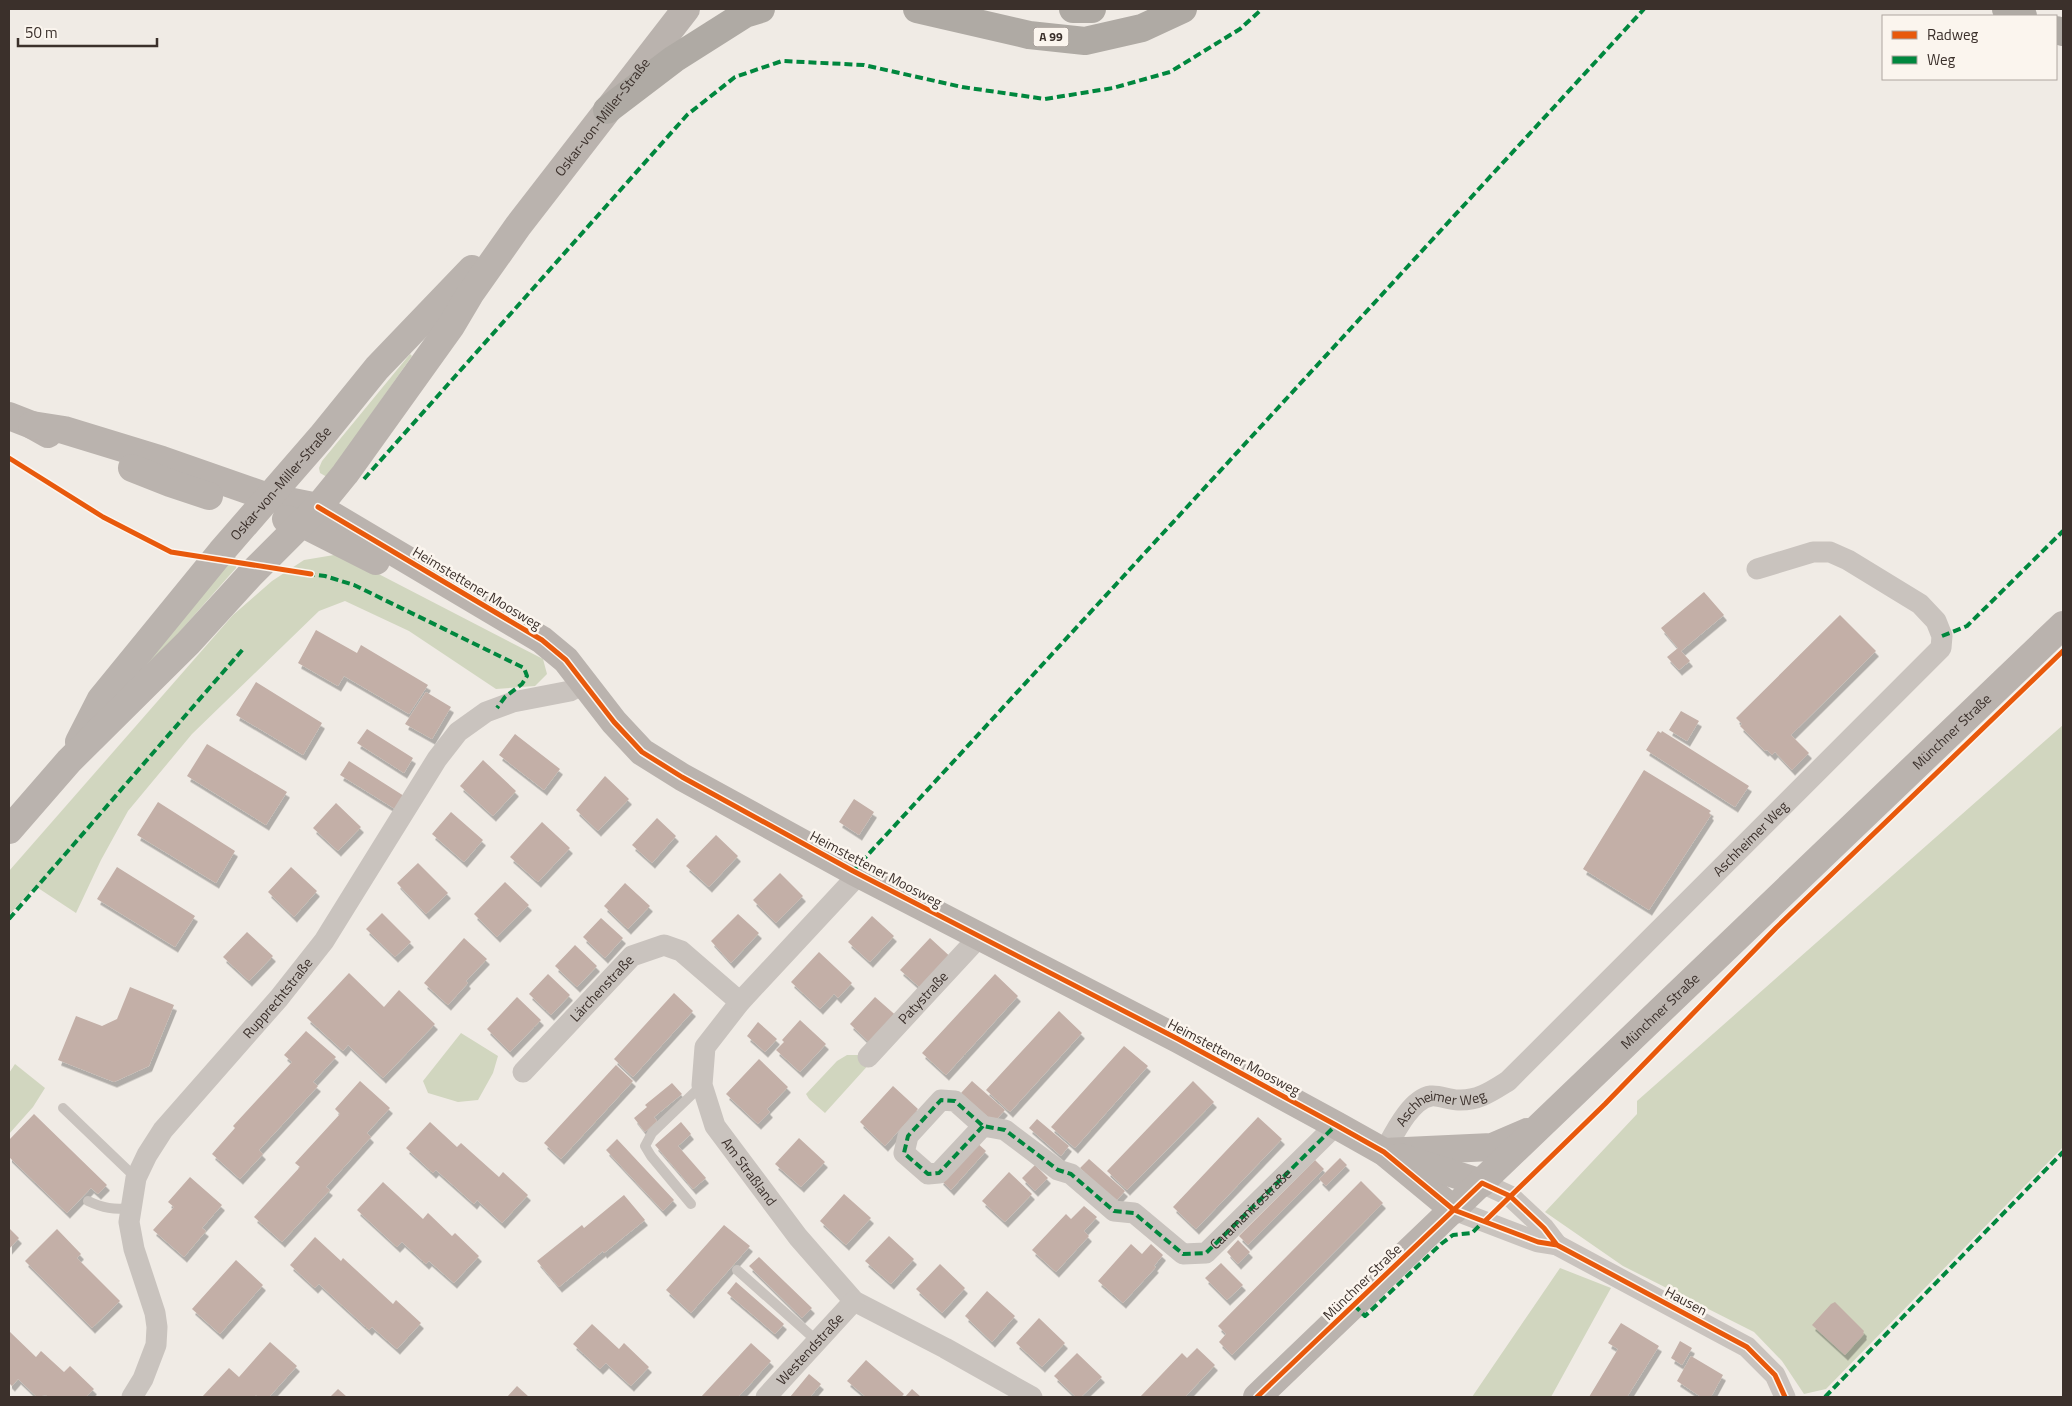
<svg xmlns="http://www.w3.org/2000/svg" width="2072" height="1406" viewBox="0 0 2072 1406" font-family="'Titillium Web',sans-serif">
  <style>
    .green { fill: #d1d6bf }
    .building { fill: #c3afa7; filter: url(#shadow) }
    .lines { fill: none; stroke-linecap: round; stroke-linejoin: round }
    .lane { stroke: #c9c3be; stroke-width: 10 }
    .street { stroke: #c9c3be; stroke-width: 21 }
    .secondary { stroke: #bab3ae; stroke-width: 28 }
    .highway { stroke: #afaaa4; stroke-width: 28 }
    .quiet { stroke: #00873e; stroke-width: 4; stroke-dasharray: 8 4; stroke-linecap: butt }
    .cycleway-casing { stroke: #fbf5ee; stroke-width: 8 }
    .cycleway { stroke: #e8590c; stroke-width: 5 }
    .labels { text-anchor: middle; stroke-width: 5; stroke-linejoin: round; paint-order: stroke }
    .shield { fill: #fbf5ee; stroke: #756b66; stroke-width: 1 }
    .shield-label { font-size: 12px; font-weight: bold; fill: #3b302b }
    .street-label { font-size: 14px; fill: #3b302b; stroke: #fbf5ee }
  </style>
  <defs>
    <filter id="shadow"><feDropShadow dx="3" dy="5.5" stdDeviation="0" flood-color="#0004"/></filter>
  </defs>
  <rect width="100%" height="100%" fill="#f0ebe5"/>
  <path class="green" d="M410 354 412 356 327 477 320 473 319 468 322 461Z
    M340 554 543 659 547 674 535 686 496 689 409 631 345 601 319 611 192 734 128 811 101 860 76 913 35 886 9 915V871L233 615 272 581 304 560Z
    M233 556 238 559 236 568 122 697 176 626Z
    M2063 725V1147L1826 1389 1804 1394 1782 1361 1754 1332 1623 1266 1545 1212 1637 1114V1101Z
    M461 1033 498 1056 493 1073 478 1100 458 1102 428 1093 423 1081Z
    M847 1055H858L872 1061 825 1113 809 1099 806 1094 837 1061Z
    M15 1064 45 1088 33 1107 9 1134V1073Z
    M1560 1268 1611 1288 1551 1397H1472Z"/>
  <path class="building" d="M1704 592 1724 615 1681 651 1690 661 1679 670 1667 657 1678 648 1661 628Z
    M1840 615 1876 651 1791 735 1809 753 1792 770 1775 752 1772 755 1767 750 1765 751 1740 726 1742 724 1736 718Z
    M316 630 357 653 361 645 428 685 409 714 344 676 338 686 298 663Z
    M256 682 322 723 303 755 236 715Z
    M426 692 451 707 432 739 405 724Z
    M1681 711 1699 721 1687 741 1669 730Z
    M367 729 413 758 404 773 357 743Z
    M1658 731 1661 733 1662 731 1749 786 1735 807 1646 750Z
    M515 734 560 769 544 790 499 755Z
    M207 744 287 792 266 825 187 776Z
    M483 760 516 791 493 816 460 786Z
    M349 761 404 796 395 809 340 775Z
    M1644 770 1711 811 1709 813 1711 815 1649 910 1583 869Z
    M605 776 629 799 598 831 576 810Z
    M854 799 874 812 859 835 839 822Z
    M158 802 235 851 216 883 137 835Z
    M336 803 361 827 338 851 313 828Z
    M451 812 483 840 464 862 432 834Z
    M657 818 676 836 652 863 632 845Z
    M542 822 570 848 538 882 510 857Z
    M716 835 738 856 709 887 686 866Z
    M418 863 448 893 426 914 397 883Z
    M117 867 195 916 175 947 97 899Z
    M291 867 317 891 294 917 268 892Z
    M780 873 803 896 776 923 753 900Z
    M505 882 529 905 497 937 474 914Z
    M625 883 650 906 628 929 604 906Z
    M382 913 411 942 395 957 366 929Z
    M738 914 759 933 731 963 711 941Z
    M872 916 894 936 870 962 848 942Z
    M601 918 623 938 605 958 583 937Z
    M247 932 273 956 249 981 223 957Z
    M464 938 487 959 466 981 468 983 448 1005 424 983Z
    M930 938 955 961 925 992 900 970Z
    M575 945 597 966 577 987 555 966Z
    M819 952 852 983 838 998 834 994 820 1009 791 982Z
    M349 973 384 1007 399 990 435 1024 383 1078 348 1045 343 1051 307 1018Z
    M548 974 570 995 551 1015 529 994Z
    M995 974 1018 996 946 1075 922 1053Z
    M130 987 174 1005 149 1066 114 1082 58 1060 76 1016 102 1026 117 1019Z
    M674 993 693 1011 633 1077 614 1059Z
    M517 997 541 1020 510 1052 487 1029Z
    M875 997 900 1019 873 1046 850 1024Z
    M1059 1011 1082 1033 1010 1112 986 1090Z
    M800 1020 826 1044 800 1072 776 1050 784 1042 782 1040Z
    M758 1022 777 1039 765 1052 747 1036Z
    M306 1031 336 1057 313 1082 318 1086 259 1150 263 1154 240 1179 212 1154 235 1128 233 1126 292 1062 284 1055Z
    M1124 1046 1148 1066 1075 1148 1051 1127Z
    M759 1059 788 1087 767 1109 770 1112 758 1124 726 1094Z
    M616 1065 633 1081 561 1159 544 1143Z
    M360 1081 390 1108 367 1133 371 1137 326 1187 330 1190 282 1242 254 1217 300 1167 295 1163 340 1114 335 1109Z
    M972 1081 1005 1110 994 1122 961 1093Z
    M1193 1081 1214 1102 1127 1190 1107 1171Z
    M672 1083 682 1094 654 1117 657 1121 645 1132 634 1118 647 1107 645 1105Z
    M893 1086 918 1109 885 1146 860 1122Z
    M34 1114 107 1185 98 1194 91 1188 67 1213 9 1157V1140Z
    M1258 1117 1282 1139 1196 1229 1173 1207Z
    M1037 1119 1069 1146 1061 1156 1029 1128Z
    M430 1122 457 1147 461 1143 499 1177 503 1172 528 1195 502 1223 477 1200 474 1204 436 1170 433 1173 406 1148Z
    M681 1122 691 1134 678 1146 706 1178 693 1189 655 1145Z
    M799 1138 825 1162 801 1187 775 1164Z
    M617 1139 674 1200 663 1211 606 1150Z
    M975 1141 986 1151 951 1190 940 1179Z
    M1340 1158 1347 1165 1326 1186 1319 1179Z
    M1089 1159 1125 1191 1116 1201 1080 1168Z
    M1315 1160 1324 1169 1248 1245 1239 1236Z
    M1035 1165 1048 1178 1035 1191 1022 1178Z
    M1009 1172 1032 1194 1005 1222 982 1201Z
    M190 1177 222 1205 202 1228 206 1231 184 1257 153 1230 174 1207 168 1202Z
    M1361 1181 1383 1203 1232 1355 1219 1342 1226 1334 1218 1326Z
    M383 1182 423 1219 428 1213 452 1236 455 1233 479 1256 454 1283 429 1261 426 1264 402 1242 397 1247 357 1210Z
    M844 1194 871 1218 846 1245 820 1221Z
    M624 1195 645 1220 604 1253 603 1251 559 1287 537 1261 582 1225 584 1228Z
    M1084 1206 1097 1217 1084 1231 1089 1236 1056 1272 1032 1250 1066 1214 1071 1219Z
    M724 1225 750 1246 691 1313 666 1290Z
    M9 1228 19 1238 9 1249Z
    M57 1229 81 1254 77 1258 120 1301 92 1328 25 1261Z
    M889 1236 914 1259 891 1284 865 1261Z
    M315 1237 341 1261 343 1258 393 1304 396 1300 421 1323 397 1349 372 1327 369 1330 319 1284 315 1288 290 1265Z
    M1238 1240 1250 1252 1238 1264 1227 1252Z
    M1131 1244 1142 1254 1151 1244 1163 1255 1154 1266 1156 1267 1123 1303 1098 1281Z
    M759 1257 812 1308 802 1318 749 1266Z
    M236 1260 263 1285 220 1334 192 1309Z
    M1221 1263 1243 1285 1227 1300 1205 1278Z
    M940 1264 965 1288 942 1313 916 1289Z
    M736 1282 784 1324 775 1334 727 1293Z
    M987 1291 1015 1316 992 1342 965 1316Z
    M1835 1302 1864 1331 1863 1333 1864 1334 1845 1355 1812 1325 1831 1304Z
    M1039 1318 1065 1343 1042 1367 1016 1343Z
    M1621 1323 1659 1346 1627 1397H1589L1618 1349 1608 1343Z
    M592 1324 619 1349 624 1343 649 1367 631 1386 606 1363 600 1369 573 1344Z
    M9 1331 36 1357 41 1351 64 1372 70 1366 94 1389 86 1397H48L46 1395 37 1397 18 1379 12 1386 9 1383Z
    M1680 1341 1692 1348 1682 1365 1671 1358Z
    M270 1342 297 1366 269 1397H258L256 1395 254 1397H202L229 1368 239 1377Z
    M751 1343 771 1361 745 1390 738 1397H701Z
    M1197 1348 1215 1365 1185 1397H1140L1182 1353 1187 1358Z
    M1077 1353 1102 1377 1081 1397H1076L1054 1376Z
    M1691 1356 1723 1375 1711 1397H1701L1677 1381Z
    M866 1360 904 1394 901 1397H866L847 1381Z
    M809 1374 821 1384 810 1397H790Z
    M517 1386 529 1397H507Z
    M338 1389 347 1397H330Z
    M912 1389 921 1397H905Z"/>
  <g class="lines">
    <path class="lane" d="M63 1108 136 1178
      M88 1201C103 1208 114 1210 130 1208
      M691 1204 651 1156 645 1146 652 1133 702 1085
      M737 1270 817 1341"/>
    <g class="street">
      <path id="s1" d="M859 874 740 1002 705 1047 702 1085 715 1126 798 1237 854 1301 945 1348 1032 1397"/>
      <path id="s2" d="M868 1057 979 937"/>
      <path id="s3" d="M523 1072 632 956 664 945 681 951 740 1002"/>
      <path d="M983 1126 939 1173 928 1174 904 1153 908 1136 941 1100 955 1101 983 1126 1005 1130 1058 1170 1071 1174 1114 1211 1134 1213 1183 1254 1206 1253 1336 1125"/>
      <path id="s4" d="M1384 1152C1393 1136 1410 1099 1431 1096 1439 1095 1449 1100 1458 1100 1478 1101 1492 1091 1508 1081L1941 648 1942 636 1936 621 1920 604 1848 560 1830 552H1813L1757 569"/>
      <path d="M1482 1183 1510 1196 1544 1228 1557 1245"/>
      <path d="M1454 1210 1538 1242 1557 1245 1747 1347 1775 1375 1785 1397"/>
      <path id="s5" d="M132 1397 143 1379 156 1345 157 1327 155 1313 134 1249 129 1222 136 1178 147 1155 163 1130 279 998 324 941 437 759 458 732 486 712 513 702 570 691 585 683"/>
      <path id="s6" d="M766 1397 854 1301"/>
    </g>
    <g class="secondary">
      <path d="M9 416 32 425 48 434"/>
      <path d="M32 425 64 430 162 460 268 497 318 507 542 640 566 660 614 722 642 752 682 777 853 871 1178 1039 1336 1125 1384 1152 1454 1210"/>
      <path d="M132 468 170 483 209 496"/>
      <path d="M286 519 303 524 376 561"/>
      <path id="s7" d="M79 742 101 699 221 552 321 437 377 368 472 269"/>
      <path id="s8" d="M9 830 69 761 188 643 251 574 318 507 345 474 451 326 470 294 518 226 686 9"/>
      <path d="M1384 1152 1492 1147 1527 1132"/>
      <path d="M1400 1157 1482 1183"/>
      <path id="s9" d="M1257 1397 2063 625"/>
    </g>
    <path class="highway" d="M917 9 1029 35 1085 41 1142 28 1183 9
      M1073 9H1092
      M2006 9 2023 16
      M2056 30 2063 32
      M607 110 674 59 745 14 761 9"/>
    <g class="quiet">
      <path d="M364 479 687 115 735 77 782 61 864 65 962 87 1045 99 1113 88 1170 72 1240 29 1262 9"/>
      <path d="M307 574 325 576 354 585 524 668 527 676 522 684 505 697 497 708"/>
      <path d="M1942 636 1967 626 2063 531"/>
      <path d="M853 871 1644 9"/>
      <path d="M9 919 244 648"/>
      <path id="s10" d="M983 1126 939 1173 928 1174 904 1153 908 1136 941 1100 955 1101 983 1126 1005 1130 1058 1170 1071 1174 1114 1211 1134 1213 1183 1254 1206 1253 1336 1125"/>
      <path d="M1354 1305 1365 1316 1441 1244 1453 1235 1472 1233 1486 1219"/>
      <path d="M1825 1397 2063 1152"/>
    </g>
    <g class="cycleway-casing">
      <path id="cycleway" d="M9 458 103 517 171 552 311 574
        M318 507 542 640 566 660 614 722 642 752 682 777 853 871 1178 1039 1336 1125 1384 1152 1454 1210 1538 1242 1557 1245 1747 1347 1775 1375 1785 1397
        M1485 1221 1605 1104 1776 928 2063 651
        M1257 1397 1482 1183 1510 1196 1544 1228 1557 1245"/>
    </g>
    <use href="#cycleway" class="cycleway"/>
  </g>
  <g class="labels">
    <rect class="shield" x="1033.5" y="27.5" width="35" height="19" rx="4"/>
    <g class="shield-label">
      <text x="1051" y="41">A 99</text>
    </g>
    <g class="street-label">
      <text dy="5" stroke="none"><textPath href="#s8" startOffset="930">Oskar-von-Miller-Straße</textPath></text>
      <text dy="5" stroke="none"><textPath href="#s7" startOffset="329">Oskar-von-Miller-Straße</textPath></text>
      <text transform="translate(477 588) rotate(31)" y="5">Heimstettener Moosweg</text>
      <text dy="5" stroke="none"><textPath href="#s9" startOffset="962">Münchner Straße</textPath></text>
      <text dy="5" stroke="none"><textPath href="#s4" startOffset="500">Aschheimer Weg</textPath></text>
      <text transform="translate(876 869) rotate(28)" y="5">Heimstettener Moosweg</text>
      <text dy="5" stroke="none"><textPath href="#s3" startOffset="115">Lärchenstraße</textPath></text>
      <text dy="5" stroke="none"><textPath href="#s5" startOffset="459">Rupprechtstraße</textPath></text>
      <text dy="5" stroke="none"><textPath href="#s2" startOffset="81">Patystraße</textPath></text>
      <text dy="5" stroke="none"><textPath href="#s9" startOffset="558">Münchner Straße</textPath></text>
      <text transform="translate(1234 1057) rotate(28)" y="5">Heimstettener Moosweg</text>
      <text dy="5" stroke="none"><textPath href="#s4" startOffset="81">Aschheimer Weg</textPath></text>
      <text dy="5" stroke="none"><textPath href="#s1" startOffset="370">Am Straßland</textPath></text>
      <text dy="5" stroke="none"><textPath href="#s10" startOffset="554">Caramanicostraße</textPath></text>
      <text transform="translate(1362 1282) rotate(-44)" y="5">Münchner Straße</text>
      <text transform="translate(1686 1301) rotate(28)" y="5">Hausen</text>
      <text dy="5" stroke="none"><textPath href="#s6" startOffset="65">Westendstraße</textPath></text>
    </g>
  </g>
  <rect width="2072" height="1406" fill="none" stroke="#3b302b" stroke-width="20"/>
  <rect x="1882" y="15" width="175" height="65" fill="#fbf5ee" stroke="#aea6a0"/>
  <rect x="1892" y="31" width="25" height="8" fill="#e8590c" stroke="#aea6a0"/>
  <text x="1927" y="40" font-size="15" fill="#3b302b">Radweg</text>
  <rect x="1892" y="56" width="25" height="8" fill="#00873e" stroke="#aea6a0"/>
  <text x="1927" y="65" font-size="15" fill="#3b302b">Weg</text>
  <path d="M18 38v8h139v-8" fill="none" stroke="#3b302b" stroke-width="2.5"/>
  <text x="25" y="38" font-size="15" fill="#3b302b" stroke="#fbf5ee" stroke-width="4" paint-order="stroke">50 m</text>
</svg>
